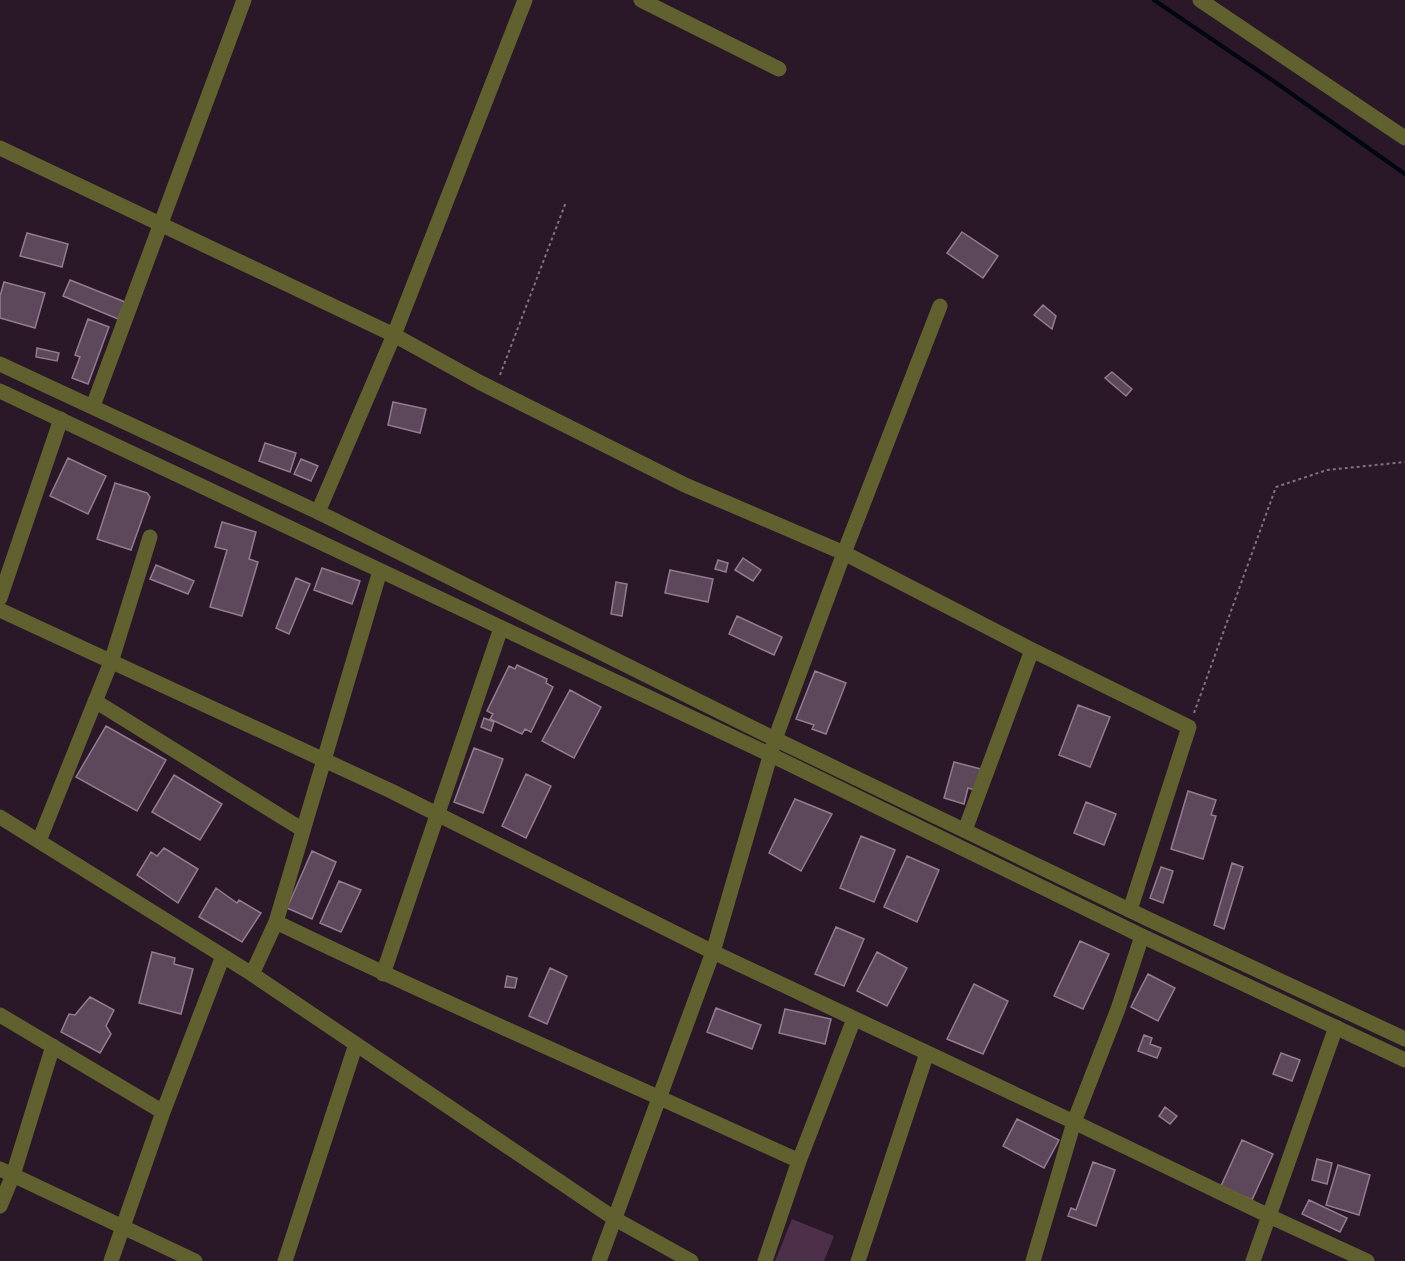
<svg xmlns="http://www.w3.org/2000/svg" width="1405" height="1261" viewBox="0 0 1405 1261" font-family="Manrope,sans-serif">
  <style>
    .green { fill: #4d2f4a }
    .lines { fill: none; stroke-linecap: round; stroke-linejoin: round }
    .stream { stroke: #000713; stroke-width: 4 }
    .building { fill: #5d485b; stroke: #937b90; stroke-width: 1.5 }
    .path { stroke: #827280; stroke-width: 2; stroke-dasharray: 3 3; stroke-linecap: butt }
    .minor { stroke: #60612f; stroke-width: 15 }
    .tertiary { stroke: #60612f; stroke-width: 15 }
  </style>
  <rect width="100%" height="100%" fill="#2a1728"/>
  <path class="green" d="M792 1219 834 1236 824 1261H775Z"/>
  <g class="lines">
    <path class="stream" d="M1154 0 1275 82 1405 174"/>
  </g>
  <path class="building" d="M962 232 998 256 983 278 947 253Z
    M27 233 68 244 62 267 20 256Z
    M70 280 125 302 118 319 63 296Z
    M4 282 45 293 35 328 0 318V296Z
    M1043 305 1056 316 1052 329 1034 315Z
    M88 319 109 327 88 384 72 378 80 357 75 355Z
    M37 348 59 353 57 361 36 357Z
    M1112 372 1132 389 1126 396 1105 378Z
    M393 402 426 409 420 433 388 425Z
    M265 443 296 453 290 472 259 461Z
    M68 458 106 476 88 514 50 496Z
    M301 459 318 466 311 481 294 474Z
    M115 483 147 493 150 497 131 550 97 539Z
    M222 522 256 532 249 559 258 562 242 616 210 607 227 550 215 547Z
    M743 558 761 570 753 581 735 570Z
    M718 560 728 563 726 572 715 569Z
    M156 565 194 581 188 594 150 579Z
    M322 568 360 581 352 604 314 590Z
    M670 570 713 579 708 602 665 593Z
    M296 578 310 584 289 634 276 628Z
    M616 582 627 584 622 616 611 614Z
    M737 616 782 637 774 655 729 634Z
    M517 665 547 679 546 683 553 687 531 732 525 729 522 734 490 719 493 714 487 711 509 666 515 669Z
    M815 671 846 683 826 734 812 729 814 725 796 719Z
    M570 690 601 707 574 758 542 741Z
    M1078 705 1110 717 1090 767 1059 755Z
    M484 718 494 722 491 731 481 727Z
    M106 726 166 760 137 811 76 777Z
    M474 748 503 759 483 813 454 802Z
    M954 762 981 769 975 790 968 788 964 804 944 798Z
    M526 774 551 786 526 838 502 826Z
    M174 775 222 804 200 840 152 812Z
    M1188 791 1216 800 1211 815 1216 816 1203 859 1171 849Z
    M795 799 832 814 801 871 769 853Z
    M1086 802 1116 814 1104 845 1074 833Z
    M861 836 895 850 874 902 840 888Z
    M164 848 198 869 178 903 137 875 151 852 157 856Z
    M312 851 336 862 312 919 287 908Z
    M907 856 939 870 917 922 884 907Z
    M1232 863 1243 867 1224 929 1214 925Z
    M1161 867 1173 871 1163 903 1150 898Z
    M339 881 361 890 341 932 320 923Z
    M216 888 237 903 239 900 261 913 242 942 199 917Z
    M836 927 864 939 844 986 815 974Z
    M1080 941 1109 954 1083 1009 1054 996Z
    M152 952 175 958 174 964 193 969 181 1014 139 1003Z
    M877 952 907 968 887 1006 857 991Z
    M550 968 567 976 547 1024 529 1016Z
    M1148 974 1175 988 1158 1021 1131 1007Z
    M507 976 517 978 515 988 505 987Z
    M974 984 1008 1001 983 1054 947 1039Z
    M90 997 114 1010 106 1026 111 1034 100 1053 61 1032 69 1014 75 1015Z
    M716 1008 761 1025 752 1049 707 1032Z
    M785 1009 831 1019 825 1044 779 1033Z
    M1144 1035 1152 1038 1150 1044 1161 1048 1157 1058 1138 1051Z
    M1281 1053 1300 1060 1292 1081 1273 1074Z
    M1165 1107 1177 1116 1170 1124 1159 1116Z
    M1017 1119 1059 1140 1044 1168 1003 1146Z
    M1242 1140 1273 1154 1252 1200 1221 1186Z
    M1317 1159 1332 1163 1327 1184 1312 1180Z
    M1093 1162 1115 1170 1096 1226 1068 1216 1071 1208 1076 1210Z
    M1338 1165 1370 1175 1359 1215 1326 1205Z
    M1309 1200 1347 1218 1340 1232 1302 1214Z"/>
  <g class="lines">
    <path class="path" d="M500 375 566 202
      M1194 713 1276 487 1327 470 1405 462"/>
    <path class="minor" d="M641 0 779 69
      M1200 0 1405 138
      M0 148 394 335 479 382 685 485 844 553 1032 650 1189 727 1130 910
      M93 406 244 0
      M318 512 394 335 525 0
      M0 598 61 419
      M0 610 391 791 713 952 1074 1122 1269 1216 1367 1261
      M95 701 303 830
      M0 817 252 974 615 1219 691 1261
      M965 830 1032 650
      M39 841 111 662 150 537
      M276 922C449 1006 625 1081 799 1161L765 1261
      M252 974 276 922 380 571
      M383 974 501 628
      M0 1015 163 1112
      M799 1161 854 1019
      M0 1169 195 1261
      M0 1206 13 1175 53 1046
      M111 1261 163 1112 223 956
      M285 1261 356 1044
      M599 1261 713 952 775 739 844 553 940 306
      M858 1261 927 1053
      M1033 1261 1074 1122 1118 1009 1142 936
      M1253 1261 1336 1027"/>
    <path class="tertiary" d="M0 364 318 512 775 739 1148 919 1405 1039
      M0 391 771 755 1142 936 1405 1060"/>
  </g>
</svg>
